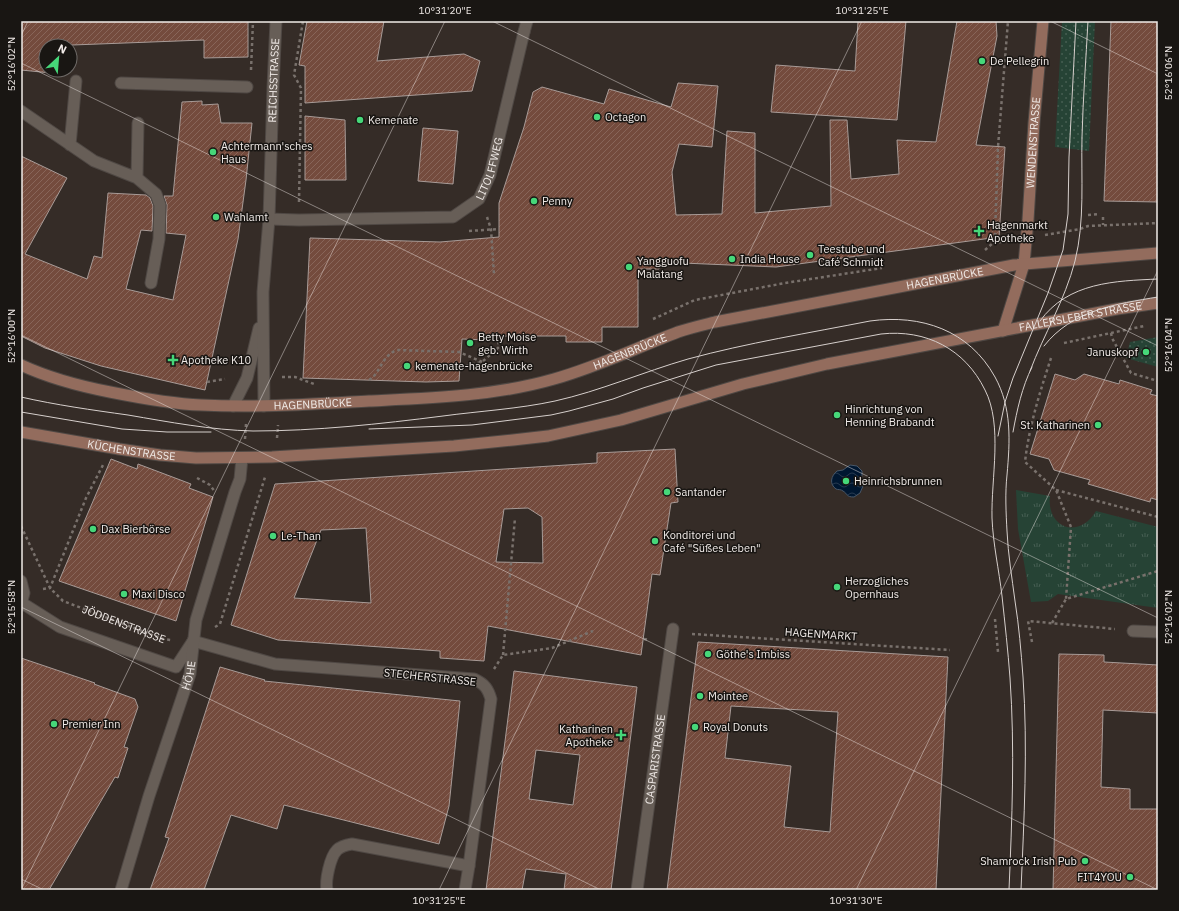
<svg xmlns="http://www.w3.org/2000/svg" width="1179" height="911" viewBox="0 0 1179 911" font-family="'IBM Plex Sans',sans-serif">
  <style>
    .grass { fill: url(#grass-dots) }
    .park { fill: url(#park-tufts) }
    .water { fill: url(#water-waves); stroke: #485768 }
    .building { fill: url(#building-hatch); stroke: #a89b97; fill-rule: evenodd }
    .lines { fill: none; stroke-linecap: round; stroke-linejoin: round }
    .service-casing { stroke: #4f4844; stroke-width: 13 }
    .pedestrian-casing { stroke: #4f4844; stroke-width: 13 }
    .minor-casing { stroke: #4f4844; stroke-width: 13 }
    .secondary-casing { stroke: #4f4844; stroke-width: 13 }
    .path { stroke: #79716c; stroke-width: 2.5; stroke-dasharray: 3 3; stroke-linecap: butt }
    .service { stroke: #675e57; stroke-width: 11 }
    .pedestrian { stroke: #675e57; stroke-width: 11 }
    .minor { stroke: #675e57; stroke-width: 11 }
    .secondary { stroke: #936c5d; stroke-width: 11 }
    .tram { stroke: #d6cfcc; stroke-width: 1 }
    .ticks { fill: none; stroke: #f1ebe8; stroke-width: 1; stroke-opacity: 0.45 }
    .poi-dot { fill: #46d779; stroke: #191613; stroke-width: 1.5 }
    .labels { text-anchor: middle; stroke-width: 3; stroke-linejoin: round; paint-order: stroke }
    .poi-label { font-size: 11px; fill: #f1ebe8; stroke: #191613; text-anchor: start }
    .street-label { font-size: 11px; fill: #f1ebe8; stroke: #191613 }
    .neatline { fill: none; stroke: #f1ebe8; stroke-width: 1.5 }
    .ticks-label { font-size: 10px; text-anchor: middle; fill: #f1ebe8 }
  </style>
  <defs>
    <pattern id="grass-dots" width="8" height="8" patternUnits="userSpaceOnUse"><rect width="8" height="8" fill="#264335"/><path d="M2 2h.1M6 6h.1" fill="none" stroke="#465e52" stroke-width="1.8" stroke-linecap="round"/></pattern>
    <pattern id="park-tufts" width="24" height="20" patternUnits="userSpaceOnUse"><rect width="24" height="20" fill="#264335"/><path d="M3 7l-1-3M5 7V3M7 7l1-3M15 17l-1-3M17 17v-4M19 17l1-3" fill="none" stroke="#465e52"/></pattern>
    <pattern id="water-waves" width="16" height="10" patternUnits="userSpaceOnUse"><rect width="16" height="10" fill="#001731"/><path d="M0 5q4-4 8 0t8 0" fill="none" stroke="#26394f"/></pattern>
    <pattern id="building-hatch" width="6" height="6" patternUnits="userSpaceOnUse"><rect width="6" height="6" fill="#744b3d"/><path d="M-1 1l2-2M0 6l6-6M5 7l2-2" fill="none" stroke="#886559"/></pattern>
  </defs>
  <rect width="100%" height="100%" fill="#352c27"/>
  <path class="grass" d="M1062 21H1095L1089 151 1055 147Z
    M1158 337V367L1126 358 1130 342Z"/>
  <path class="park" d="M1016 490 1050 496C1046 528 1079 540 1096 511L1158 527V608L1058 594 1048 601 1031 602 1018 529Z"/>
  <path class="water" d="M850 465 857 466 862 471V475L861 481 863 486 860 493 854 497C846 497 848 494 843 491 841 489 838 490 836 489 829 484 831 476 837 471L843 470Z"/>
  <path class="building" d="M21 21H248V57L204 58V40L46 46V70H61V74L21 70Z
    M307 21H384L377 61 464 54 480 61 472 91 305 103V66L299 65Z
    M858 21H906L897 120 771 112 776 65 855 71Z
    M957 21H996L997 36 976 145 1005 147 999 237 776 267 659 262V269H638V327H602V342H566V336H487V340L462 339 459 381 426 382 303 378 310 238 440 242 499 237V203L524 127 533 92 542 87 604 104 609 89 671 107 678 83 718 86 712 147 679 144 672 172 676 215 722 214 727 131 755 133V213L831 206 830 120H847L851 179 899 174 897 140 936 142Z
    M1111 21H1158V202L1104 201Z
    M202 101V105L218 104 221 123H252L246 180 238 239 205 390 101 366 45 348 21 336V156L67 178 25 254 87 279 94 256 102 258 108 193 146 195 150 198 153 206 152 231 141 230 126 289 173 300 186 235 166 233 167 205 164 196H173L182 102Z
    M305 116 345 120 346 180H305Z
    M423 128 458 131 453 184 418 181Z
    M1055 374 1075 380 1084 374 1119 384 1120 380 1152 390 1150 394 1158 396V500L1151 498 1150 502 1088 484 1090 480 1054 470 1049 459 1030 454Z
    M675 449 678 502 671 503 660 575 652 574 641 655 488 626 484 661 440 658V651L278 640 231 625 275 484 597 463V453ZM528 508 542 517 543 563 496 562 504 509ZM366 528 371 603 294 598 321 530Z
    M111 459 137 469 138 464 191 484 189 488 213 497 176 621 59 581Z
    M698 642 948 657 936 890H667ZM731 706 838 712 830 832 784 827 791 766 725 758Z
    M1059 654 1104 655V662L1158 665V713L1103 710 1101 787 1130 789V809H1158V890H1053Z
    M21 658 95 683 94 684 135 699 138 707 124 747 128 748 118 778 115 777 49 890H21Z
    M220 667 265 680 264 681 460 701 449 806 439 844 284 805 277 829 231 815 204 890H150L169 838 165 837Z
    M514 671 637 687 611 890H564L566 874 526 869 522 890H486ZM536 750 580 755 573 805 529 799Z"/>
  <g class="lines">
    <g class="service-casing">
      <path id="service" d="M121 83 247 87
        M21 111 94 161 137 178 156 194 160 205 159 239 151 283
        M70 145 76 81
        M137 178 138 123"/>
    </g>
    <g class="pedestrian-casing">
      <path id="pedestrian" d="M524 32 527 21
        M21 581 24 593 21 604
        M22 603 60 627 176 667 193 641"/>
    </g>
    <g class="minor-casing">
      <g id="minor">
        <path id="s2" d="M269 219 299 220 453 217 479 199 490 175 524 32"/>
        <path d="M233 406 247 378 259 328"/>
        <path id="s3" d="M264 406 263 292 269 219 273 88 276 21"/>
        <path d="M1133 631 1158 632"/>
        <path d="M193 641 275 664 474 679C485 684 488 689 491 699L469 866 465 890"/>
        <path id="s4" d="M121 890 149 796 190 674 196 620 235 492 240 479 242 458"/>
        <path d="M327 890C325 881 330 857 337 850 341 846 346 845 352 844L469 866"/>
        <path id="s5" d="M637 890 673 629"/>
      </g>
    </g>
    <g class="secondary-casing">
      <g id="secondary">
        <path id="s6" d="M1003 331 1024 264 1028 220 1034 123 1043 21"/>
        <path id="s7" d="M21 365C49 378 79 386 110 392 140 398 171 404 201 405 257 408 314 404 369 401 431 398 495 396 554 379 597 367 636 348 678 332 690 328 703 325 715 322L1014 265 1158 253"/>
        <path id="s8" d="M21 432 119 449 160 455 196 458 272 457 454 446 513 440 548 436 621 420 743 384 827 364 1117 309 1158 303"/>
      </g>
    </g>
    <g class="path">
      <path d="M251 70 253 21"/>
      <path d="M299 202 301 88 294 75 303 21"/>
      <path d="M1088 215 1100 214"/>
      <path d="M487 217 491 229 494 275"/>
      <path d="M1103 217V225"/>
      <path d="M990 224 1000 223"/>
      <path d="M469 231 499 229"/>
      <path d="M1045 235 1080 229 1088 226 1158 223"/>
      <path d="M993 243 1007 241"/>
      <path d="M985 250 993 243 995 236 998 147 1008 21"/>
      <path d="M653 319 695 300 785 283 882 268"/>
      <path d="M1111 333 1112 338 1131 373 1158 381"/>
      <path d="M1064 343 1144 326"/>
      <path d="M1051 358C1040 392 1029 426 1025 462L1056 490 1071 527 1066 599"/>
      <path d="M460 367 482 362 499 347 497 332"/>
      <path d="M282 377H295L314 384"/>
      <path d="M369 380C381 373 381 356 397 350L459 352 501 370"/>
      <path d="M207 382 225 379"/>
      <path d="M277 438 278 425"/>
      <path d="M245 439 246 424"/>
      <path d="M197 478 210 485 215 492"/>
      <path d="M1056 490 1158 517"/>
      <path id="s1" d="M21 526 50 588 63 601 163 639 171 640"/>
      <path d="M43 589 50 588 86 498 103 465"/>
      <path d="M995 619 998 652"/>
      <path d="M1052 623 1066 599 1158 571"/>
      <path d="M215 627 220 624 265 477"/>
      <path d="M692 634 950 650"/>
      <path d="M644 639 649 640"/>
      <path d="M1032 642 1028 621 1115 629"/>
      <path d="M503 655 515 518"/>
      <path d="M494 669 503 655 552 648 593 631"/>
    </g>
    <use href="#service" class="service"/>
    <use href="#pedestrian" class="pedestrian"/>
    <use href="#minor" class="minor"/>
    <use href="#secondary" class="secondary"/>
    <path class="tram" d="M1040 321C1068 282 1115 281 1158 279
      M1044 346C1072 310 1116 304 1158 297
      M1030 371C1044 334 1065 300 1075 261 1085 221 1081 178 1082 137 1083 98 1086 59 1088 21
      M21 397C56 405 92 410 128 415 169 422 211 430 253 431 316 431 380 424 443 416 480 411 518 409 555 401 600 391 643 372 688 359 747 343 809 333 870 321 921 314 969 330 995 377 1012 408 1010 441 1007 475 1005 493 1006 513 1007 531 1008 554 1012 578 1015 601 1019 626 1021 651 1023 677 1028 748 1024 819 1021 890
      M21 412 122 429 167 432H211
      M369 429 472 425 551 415 569 411 613 399 643 388 716 365 881 334C926 329 965 349 985 390 1003 425 991 478 992 518 993 544 999 570 1002 596 1005 624 1008 651 1010 678 1015 749 1012 819 1009 890
      M1013 432C1017 410 1022 387 1032 367
      M998 436 1005 402 1013 378 1048 293 1063 250 1068 214 1069 157 1076 21"/>
  </g>
  <path class="ticks" d="M492 21 1158 346M1050 21 1158 74M21 36 28 21M21 63 1158 618M21 335 1158 890M21 607 601 890M21 879 44 890M21 890 445 21M439 890 862 21M856 890 1158 270"/>
  <g class="poi-dot">
    <circle cx="982" cy="61" r="4"/>
    <circle cx="597" cy="117" r="4"/>
    <circle cx="360" cy="120" r="4"/>
    <circle cx="213" cy="152" r="4"/>
    <circle cx="534" cy="201" r="4"/>
    <circle cx="216" cy="217" r="4"/>
    <path d="M977 225h4v4h4v4h-4v4h-4v-4h-4v-4h4z"/>
    <circle cx="810" cy="255" r="4"/>
    <circle cx="732" cy="259" r="4"/>
    <circle cx="629" cy="267" r="4"/>
    <circle cx="470" cy="343" r="4"/>
    <circle cx="1146" cy="352" r="4"/>
    <path d="M171 354h4v4h4v4h-4v4h-4v-4h-4v-4h4z"/>
    <circle cx="407" cy="366" r="4"/>
    <circle cx="837" cy="415" r="4"/>
    <circle cx="1098" cy="425" r="4"/>
    <circle cx="846" cy="481" r="4"/>
    <circle cx="667" cy="492" r="4"/>
    <circle cx="93" cy="529" r="4"/>
    <circle cx="273" cy="536" r="4"/>
    <circle cx="655" cy="541" r="4"/>
    <circle cx="837" cy="587" r="4"/>
    <circle cx="124" cy="594" r="4"/>
    <circle cx="708" cy="654" r="4"/>
    <circle cx="700" cy="696" r="4"/>
    <circle cx="54" cy="724" r="4"/>
    <circle cx="695" cy="727" r="4"/>
    <path d="M619 729h4v4h4v4h-4v4h-4v-4h-4v-4h4z"/>
    <circle cx="1085" cy="861" r="4"/>
    <circle cx="1130" cy="877" r="4"/>
  </g>
  <g class="labels">
    <g class="poi-label">
      <text x="990" y="65">De Pellegrin</text>
      <text x="605" y="121">Octagon</text>
      <text x="368" y="124">Kemenate</text>
      <text x="221" y="150">Achtermann'sches<tspan x="221" dy="13">Haus</tspan></text>
      <text x="542" y="205">Penny</text>
      <text x="224" y="221">Wahlamt</text>
      <text x="987" y="229">Hagenmarkt<tspan x="987" dy="13">Apotheke</tspan></text>
      <text x="818" y="253">Teestube und<tspan x="818" dy="13">Café Schmidt</tspan></text>
      <text x="740" y="263">India House</text>
      <text x="637" y="265">Yangguofu<tspan x="637" dy="13">Malatang</tspan></text>
      <text x="478" y="341">Betty Moise<tspan x="478" dy="13">geb. Wirth</tspan></text>
      <text x="1138" y="356" text-anchor="end">Januskopf</text>
      <text x="181" y="364">Apotheke K10</text>
      <text x="415" y="370">kemenate-hagenbrücke</text>
      <text x="845" y="413">Hinrichtung von<tspan x="845" dy="13">Henning Brabandt</tspan></text>
      <text x="1090" y="429" text-anchor="end">St. Katharinen</text>
      <text x="854" y="485">Heinrichsbrunnen</text>
      <text x="675" y="496">Santander</text>
      <text x="101" y="533">Dax Bierbörse</text>
      <text x="663" y="539">Konditorei und<tspan x="663" dy="13">Café "Süßes Leben"</tspan></text>
      <text x="281" y="540">Le-Than</text>
      <text x="845" y="585">Herzogliches<tspan x="845" dy="13">Opernhaus</tspan></text>
      <text x="132" y="598">Maxi Disco</text>
      <text x="716" y="658">Göthe's Imbiss</text>
      <text x="708" y="700">Mointee</text>
      <text x="62" y="728">Premier Inn</text>
      <text x="703" y="731">Royal Donuts</text>
      <text x="613" y="733" text-anchor="end">Katharinen<tspan x="613" dy="13">Apotheke</tspan></text>
      <text x="1077" y="865" text-anchor="end">Shamrock Irish Pub</text>
      <text x="1122" y="881" text-anchor="end">FIT4YOU</text>
    </g>
    <g class="street-label">
      <text dy="4" stroke="none"><textPath href="#s3" startOffset="326">REICHSSTRASSE</textPath></text>
      <text dy="4" stroke="none"><textPath href="#s6" startOffset="192">WENDENSTRASSE</textPath></text>
      <text dy="4" stroke="none"><textPath href="#s2" startOffset="248">LITOLFFWEG</textPath></text>
      <text dy="4" stroke="none"><textPath href="#s7" startOffset="945">HAGENBRÜCKE</textPath></text>
      <text dy="4" stroke="none"><textPath href="#s8" startOffset="1076">FALLERSLEBER STRASSE</textPath></text>
      <text dy="4" stroke="none"><textPath href="#s7" startOffset="621">HAGENBRÜCKE</textPath></text>
      <text dy="4" stroke="none"><textPath href="#s7" startOffset="297">HAGENBRÜCKE</textPath></text>
      <text dy="4" stroke="none"><textPath href="#s8" startOffset="112">KÜCHENSTRASSE</textPath></text>
      <text dy="4" stroke="none"><textPath href="#s1" startOffset="152">JÖDDENSTRASSE</textPath></text>
      <text transform="translate(821 634) rotate(4)" y="4">HAGENMARKT</text>
      <text dy="4" stroke="none"><textPath href="#s4" startOffset="225">HÖHE</textPath></text>
      <text transform="translate(430 677) rotate(6)" y="4">STECHERSTRASSE</text>
      <text dy="4" stroke="none"><textPath href="#s5" startOffset="132">CASPARISTRASSE</textPath></text>
    </g>
  </g>
  <rect width="1179" height="911" fill="none" stroke="#191613" stroke-width="44"/>
  <g transform="translate(58 58) rotate(26)"><circle r="19" fill="#191613" stroke="#6f6b68"/>
  <path d="M0-3L7 15L0 10L-7 15Z" fill="#46d779"/>
  <text y="-6" font-size="11" font-weight="bold" text-anchor="middle" fill="#f1ebe8">N</text>
  </g>
  <rect x="22" y="22" width="1135" height="867" class="neatline"/>
  <g class="ticks-label">
    <text x="445" y="14">10°31'20"E</text>
    <text x="862" y="14">10°31'25"E</text>
    <text transform="translate(11 64) rotate(-90)" y="4">52°16'02"N</text>
    <text transform="translate(1168 73) rotate(-90)" y="4">52°16'06"N</text>
    <text transform="translate(11 336) rotate(-90)" y="4">52°16'00"N</text>
    <text transform="translate(1168 345) rotate(-90)" y="4">52°16'04"N</text>
    <text transform="translate(11 607) rotate(-90)" y="4">52°15'58"N</text>
    <text transform="translate(1168 617) rotate(-90)" y="4">52°16'02"N</text>
    <text x="439" y="904">10°31'25"E</text>
    <text x="856" y="904">10°31'30"E</text>
  </g>
</svg>
